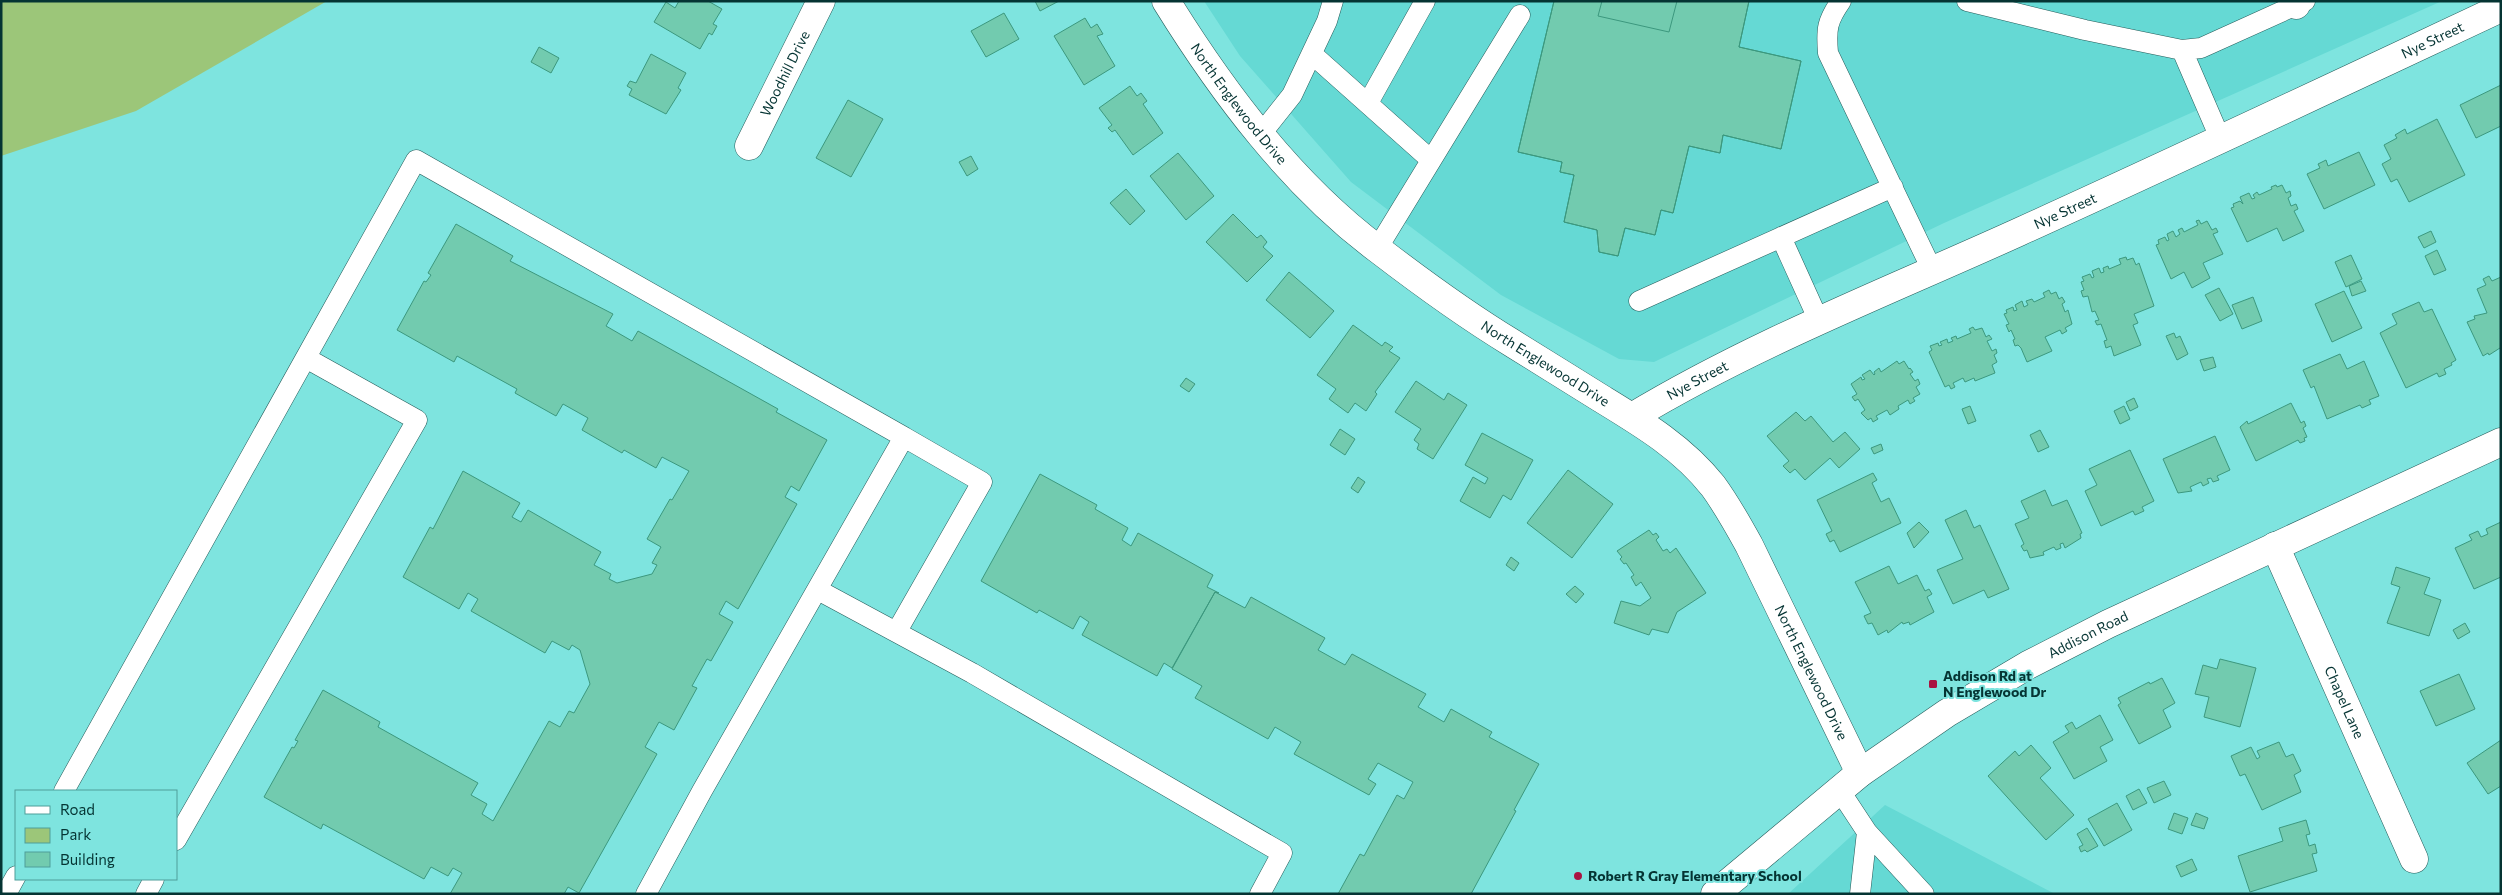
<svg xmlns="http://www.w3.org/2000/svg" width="2502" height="895" viewBox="0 0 2502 895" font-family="Commissioner,sans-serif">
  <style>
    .built { fill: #65d9d4 }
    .green { fill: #9cc679 }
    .building { fill: #72cbaf; stroke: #3c987e }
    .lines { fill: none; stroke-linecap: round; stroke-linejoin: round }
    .lane-casing { stroke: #255c5a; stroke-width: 21 }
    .street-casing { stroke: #255c5a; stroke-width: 29 }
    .secondary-casing { stroke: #255c5a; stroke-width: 29 }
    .lane { stroke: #fff; stroke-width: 20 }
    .street { stroke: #fff; stroke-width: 28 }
    .secondary { stroke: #fff; stroke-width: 28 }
    .poi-dot { fill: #a91341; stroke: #7ee4df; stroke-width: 2 }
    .labels { text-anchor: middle; stroke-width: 4; stroke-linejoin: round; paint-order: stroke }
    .street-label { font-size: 14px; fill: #053433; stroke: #7ee4df }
    .poi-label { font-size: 14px; font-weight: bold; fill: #053433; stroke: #7ee4df; text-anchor: start }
  </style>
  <rect width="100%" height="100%" fill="#7ee4df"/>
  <path class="built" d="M1204 1H2442L1944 223 1654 362 1619 359 1501 295 1351 182 1240 56Z
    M1885 805 2055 894H1788Z"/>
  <path class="green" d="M1 1H327L136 111 1 156Z"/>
  <path class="building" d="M679 1H708L722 9 713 24 717 26 712 35 709 33 700 49 654 22 666 2 675 8Z
    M1035 1H1059L1040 11Z
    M1554 1H1602L1598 16 1669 32 1677 1H1749L1739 47 1801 61 1781 149 1723 135 1720 153 1689 146 1673 213 1661 210 1655 235 1625 228 1618 256 1599 252 1597 230 1564 222 1574 175 1560 172 1562 162 1518 152Z
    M1554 1H1749L1739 47 1801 61 1781 149 1723 135 1720 153 1689 146 1673 213 1661 210 1655 235 1625 228 1618 256 1599 252 1597 230 1564 222 1574 175 1560 172 1562 162 1518 152Z
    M1004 13 1019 39 986 57 971 31Z
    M1085 18 1091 28 1097 24 1103 34 1097 36 1115 66 1084 85 1054 36Z
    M539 47 559 58 551 73 531 62Z
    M651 54 686 73 678 88 681 90 666 114 629 95 632 89 627 86 630 81 636 83Z
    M2501 85V126L2476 138 2460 105Z
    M1130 86 1137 96 1141 93 1147 101 1143 104 1163 133 1133 155 1115 130 1112 132 1108 128 1112 125 1099 108Z
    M848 100 883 119 851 177 816 158Z
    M2437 119 2465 175 2409 202 2397 179 2391 182 2382 164 2391 159 2384 145 2397 138 2395 135 2405 129 2407 134Z
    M2359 152 2375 185 2324 209 2307 174 2320 168 2318 164 2326 160 2328 166Z
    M1178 153 1214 196 1186 220 1150 176Z
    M971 156 978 169 967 176 959 162Z
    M2276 185 2277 187 2282 185 2286 193 2290 191 2291 196 2288 198 2291 206 2296 204 2298 209 2294 211 2304 231 2283 241 2277 228 2247 242 2231 208 2234 207 2233 204 2240 201 2243 204 2240 197 2249 193 2252 199 2255 198 2253 195 2257 192 2259 195 2272 189 2271 187Z
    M1126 189 1145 211 1130 225 1110 203Z
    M1233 214 1257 238 1261 235 1267 242 1263 247 1273 256 1247 282 1206 242Z
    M2199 220 2201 224 2207 221 2212 230 2216 228 2218 232 2213 234 2223 254 2203 263 2210 278 2192 288 2184 272 2171 279 2156 245 2159 244 2158 240 2165 237 2167 241 2169 240 2167 234 2173 231 2176 237 2180 234 2178 230 2182 228 2184 232 2198 225 2196 221Z
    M456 224 513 256 510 261 613 314 606 326 632 341 638 331 778 409 776 412 827 440 799 491 791 486 785 497 797 504 738 609 726 601 719 614 733 622 711 661 707 659 692 686 697 688 674 730 659 722 645 747 657 754 579 893 568 887 564 894H450L462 873 453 868 448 876 431 867 424 879 323 824 321 829 264 797 292 747 294 748 298 741 295 740 323 690 380 722 378 727 478 783 471 795 487 804 482 814 493 821 549 721 560 727 569 711 574 713 590 684 580 650 572 645 569 650 552 641 545 653 471 611 478 599 468 593 459 609 403 577 430 527 433 529 463 471 520 503 512 517 521 522 528 510 601 552 594 565 611 574 609 579 617 583 652 574 657 565 652 563 661 547 647 539 670 499 672 500 689 471 662 457 656 468 624 450 622 453 582 430 588 418 563 404 556 416 515 393 517 389 457 356 454 362 397 330 424 281 426 282 431 275 428 273Z
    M2431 231 2436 242 2424 248 2418 237Z
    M2437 250 2446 270 2434 275 2425 256Z
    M2351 255 2362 279 2346 287 2335 262Z
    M2126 257 2127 260 2133 258 2136 265 2139 263 2154 306 2134 314 2138 323 2133 325 2141 345 2114 356 2111 346 2106 348 2104 341 2107 340 2101 324 2097 325 2095 321 2099 320 2095 311 2092 312 2088 296 2083 297 2081 291 2084 290 2081 282 2084 281 2082 277 2090 274 2092 278 2094 277 2092 271 2099 268 2101 273 2104 272 2103 268 2108 266 2109 269 2121 264 2119 259Z
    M1289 272 1334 311 1310 338 1266 300Z
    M2489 276 2492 281 2501 277V350L2500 348 2489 355 2488 353 2483 356 2467 322 2475 319 2474 316 2487 313 2477 289 2486 285 2483 279Z
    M2361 281 2366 291 2352 296 2349 286Z
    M2219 288 2233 314 2220 321 2205 295Z
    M2049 290 2051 294 2056 292 2059 299 2062 297 2065 302 2062 304 2065 312 2068 310 2072 324 2065 328 2067 331 2062 334 2060 330 2045 337 2052 351 2027 362 2021 348 2018 345 2015 346 2013 340 2015 339 2011 330 2009 332 2006 325 2009 324 2004 314 2007 313 2006 310 2013 307 2014 311 2017 310 2015 305 2022 301 2024 307 2028 305 2026 301 2032 299 2034 302 2045 297 2043 293Z
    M2344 291 2362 328 2332 342 2315 304Z
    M2253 297 2262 321 2242 329 2232 305Z
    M2419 302 2424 312 2432 309 2456 360 2451 363 2452 365 2444 369 2446 374 2439 377 2437 373 2406 388 2380 333 2397 324 2392 314Z
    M1353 325 1382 346 1385 342 1393 347 1389 351 1400 358 1375 392 1377 394 1366 411 1355 403 1348 413 1329 399 1336 389 1317 375Z
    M1973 327 1975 330 1982 328 1986 337 1989 335 1992 339 1987 341 1992 351 1996 349 1997 353 1994 355 1997 362 1992 365 1995 373 1975 381 1974 378 1965 382 1963 378 1953 383 1955 387 1951 389 1949 385 1945 387 1929 352 1932 350 1930 346 1938 343 1939 346 1942 345 1940 342 1947 339 1948 343 1953 341 1951 338 1956 336 1957 339 1971 333 1969 329Z
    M2174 333 2176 338 2180 336 2188 354 2177 360 2166 336Z
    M2340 354 2347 369 2364 361 2379 396 2369 400 2371 404 2362 408 2360 405 2327 419 2314 386 2311 388 2303 370Z
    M2213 357 2216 367 2204 371 2200 360Z
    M1897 361 1899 364 1904 361 1909 369 1910 368 1913 372 1910 374 1915 381 1918 379 1920 384 1916 387 1920 394 1913 398 1915 401 1910 404 1908 400 1898 406 1899 409 1890 415 1887 410 1876 416 1878 419 1873 422 1871 418 1868 420 1861 413 1865 410 1858 399 1855 401 1852 397 1857 394 1851 384 1861 377 1862 380 1865 379 1862 375 1870 370 1874 375 1875 374 1874 372 1879 368 1881 372Z
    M1186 378 1195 384 1189 392 1180 386Z
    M1416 381 1444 400 1448 393 1467 405 1433 459 1417 449 1419 444 1414 440 1421 429 1395 412Z
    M2134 398 2138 407 2130 411 2126 402Z
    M2291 403 2301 423 2304 421 2306 426 2303 428 2307 437 2304 438 2305 441 2300 443 2298 440 2256 461 2240 427 2247 421 2248 424Z
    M1970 406 1976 421 1968 424 1962 409Z
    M2124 406 2130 419 2120 424 2114 411Z
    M1796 412 1805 421 1811 416 1833 442 1845 432 1860 449 1839 468 1830 458 1805 480 1795 469 1790 473 1783 466 1789 461 1767 436Z
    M1340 429 1355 439 1345 455 1330 445Z
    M2040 430 2049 447 2038 452 2030 435Z
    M1482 433 1533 460 1511 500 1503 495 1490 518 1460 501 1473 477 1485 484 1488 478 1465 465Z
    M2215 436 2230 470 2217 476 2219 480 2213 482 2211 478 2207 479 2209 483 2203 486 2201 482 2190 487 2192 491 2178 493 2163 459Z
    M1881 444 1883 450 1874 454 1871 448Z
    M2130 450 2154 501 2142 507 2144 511 2135 515 2133 511 2101 526 2085 491 2097 485 2089 469Z
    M1568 470 1613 504 1572 558 1527 523Z
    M1873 473 1877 480 1872 483 1881 502 1889 498 1901 523 1840 552 1834 540 1830 542 1826 534 1832 531 1817 500Z
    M1040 474 1097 505 1095 509 1128 528 1122 540 1131 546 1138 533 1213 575 1207 587 1219 593 1215 592 1172 668 1164 663 1157 676 1082 635 1089 622 1080 616 1073 629 1039 610 1037 613 981 581Z
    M1358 477 1365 482 1358 493 1351 488Z
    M2045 490 2052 506 2067 500 2082 533 2080 534 2081 538 2065 548 2063 543 2060 544 2061 548 2056 550 2054 547 2043 552 2044 555 2030 558 2027 550 2024 551 2021 546 2024 544 2015 524 2029 518 2021 501Z
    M1966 510 1974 528 1980 525 2009 589 1988 598 1984 590 1953 604 1937 570 1963 559 1945 520Z
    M1919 522 1929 532 1914 548 1907 533Z
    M2501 522V577L2474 589 2455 548 2472 540 2469 535 2478 531 2481 537 2488 534 2486 529Z
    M1649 530 1653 535 1656 533 1659 537 1656 540 1663 551 1667 549 1670 553 1676 548 1706 593 1677 612 1668 633 1652 629 1649 635 1614 623 1621 601 1640 606 1651 598 1641 582 1636 586 1631 577 1634 575 1626 563 1624 564 1620 559 1622 557 1617 551Z
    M1511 557 1519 563 1514 571 1506 565Z
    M1889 566 1898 584 1917 575 1925 591 1929 589 1932 594 1927 597 1934 612 1910 625 1909 622 1903 624 1902 622 1888 633 1887 630 1878 635 1872 623 1868 624 1864 616 1871 613 1855 582Z
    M2396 567 2430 578 2424 594 2441 600 2429 636 2387 623 2400 587 2391 584Z
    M1575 586 1584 594 1576 603 1566 594Z
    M1215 592 1245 608 1251 597 1325 638 1318 650 1345 665 1352 654 1426 694 1418 707 1444 722 1451 709 1492 732 1489 737 1539 764 1514 810 1516 811 1471 894H1338L1360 854 1364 856 1397 795 1404 799 1413 782 1378 763 1368 779 1376 784 1369 795 1294 754 1301 742 1275 727 1268 739 1195 698 1202 686 1172 669Z
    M2465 623 2470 632 2458 639 2453 630Z
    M2220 659 2256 668 2240 727 2204 717 2209 697 2195 694 2203 665 2217 669Z
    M2459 674 2475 709 2436 726 2420 691Z
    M2162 678 2175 703 2163 710 2171 727 2139 744 2118 705 2121 703 2118 698 2149 682 2150 684Z
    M2100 715 2113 740 2100 747 2107 761 2074 779 2053 742 2069 732 2065 726 2072 722 2076 729Z
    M2501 740V786L2488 794 2467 763Z
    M2279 742 2286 757 2293 754 2301 771 2294 775 2301 792 2262 810 2245 774 2240 776 2231 756 2251 747 2257 759 2260 757 2257 751Z
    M2031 745 2051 768 2040 778 2074 815 2046 840 1988 776 2015 751 2019 756Z
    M2164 781 2171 795 2154 803 2147 788Z
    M2139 789 2147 803 2133 810 2126 796Z
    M2117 803 2132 830 2104 846 2088 819Z
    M2174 813 2188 818 2182 834 2168 829Z
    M2196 813 2208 818 2204 829 2191 825Z
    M2306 820 2310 834 2306 835 2309 846 2315 844 2317 853 2312 854 2317 871 2250 892 2238 856 2283 841 2279 828Z
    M2087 828 2098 846 2087 852 2085 850 2081 852 2079 847 2083 845 2077 834Z
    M2192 859 2197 870 2181 877 2176 866Z"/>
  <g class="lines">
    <g class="lane-casing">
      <path id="lane" d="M1841 1C1827 21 1826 29 1828 53L1932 270
        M1967 1 2085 30 2182 50 2201 48 2305 1
        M2182 50 2220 138
        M1312 54 1431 160
        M1368 103 1425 1
        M1261 134 1292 95 1327 21 1333 1
        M1781 237 1819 321
        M1377 249 1520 15
        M1639 301 1893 187
        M818 590 972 673 1282 853 1260 894
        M64 791 416 160 904 437
        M1840 791 1867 832 1860 894
        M1867 832 1924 894
        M176 840 417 420 306 358
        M6 894 16 876
        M146 894 154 879
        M646 894 702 791 904 437 982 482 897 631"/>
    </g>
    <g class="street-casing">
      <g id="street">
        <path id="s1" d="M1166 1C1223 93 1292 185 1379 250 1422 283 1466 315 1512 343 1542 362 1572 380 1602 399 1643 424 1683 448 1713 486 1727 505 1738 525 1749 545L1860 773"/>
        <path d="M2294 1 2296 5"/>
        <path id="s2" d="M749 146 821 1"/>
        <path id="s3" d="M1632 417C1755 343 1889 291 2019 232 2180 159 2341 83 2501 8"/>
        <path id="s4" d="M2275 546 2414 859"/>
      </g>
    </g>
    <g class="secondary-casing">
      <g id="secondary">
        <path id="s5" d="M1715 894 1860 773 1947 713 2028 665 2108 624 2501 442"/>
      </g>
    </g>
    <use href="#lane" class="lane"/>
    <use href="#street" class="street"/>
    <use href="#secondary" class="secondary"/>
  </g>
  <g class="poi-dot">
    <rect x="1928" y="679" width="10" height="10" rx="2.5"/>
    <circle cx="1578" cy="876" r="5"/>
  </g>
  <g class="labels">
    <g class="street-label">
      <text dy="5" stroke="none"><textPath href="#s3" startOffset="885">Nye Street</textPath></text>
      <text dy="5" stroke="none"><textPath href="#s2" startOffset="81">Woodhill Drive</textPath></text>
      <text dy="5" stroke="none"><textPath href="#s1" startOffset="126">North Englewood Drive</textPath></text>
      <text dy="5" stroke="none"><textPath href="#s3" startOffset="480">Nye Street</textPath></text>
      <text dy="5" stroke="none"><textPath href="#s1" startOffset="531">North Englewood Drive</textPath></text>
      <text dy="5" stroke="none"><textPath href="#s3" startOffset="75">Nye Street</textPath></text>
      <text dy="5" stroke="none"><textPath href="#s5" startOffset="456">Addison Road</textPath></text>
      <text dy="5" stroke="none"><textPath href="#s1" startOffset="951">North Englewood Drive</textPath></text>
      <text dy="5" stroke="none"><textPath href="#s4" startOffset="171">Chapel Lane</textPath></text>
    </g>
    <g class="poi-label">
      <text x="1943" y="681">Addison Rd at<tspan x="1943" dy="16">N Englewood Dr</tspan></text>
      <text x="1588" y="881">Robert R Gray Elementary School</text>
    </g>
  </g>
  <rect width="2502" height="895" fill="none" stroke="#053433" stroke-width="5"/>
  <rect x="15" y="790" width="162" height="90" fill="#7ee4df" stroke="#4e9e9a"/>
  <rect x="25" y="806" width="25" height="8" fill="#ffffff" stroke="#4e9e9a"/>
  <text x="60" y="815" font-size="15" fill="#053433">Road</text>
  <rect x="25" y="828" width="25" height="15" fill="#9cc679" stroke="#4e9e9a"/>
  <text x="60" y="840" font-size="15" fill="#053433">Park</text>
  <rect x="25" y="852" width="25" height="15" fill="#72cbaf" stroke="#4e9e9a"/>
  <text x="60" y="865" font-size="15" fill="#053433">Building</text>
</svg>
